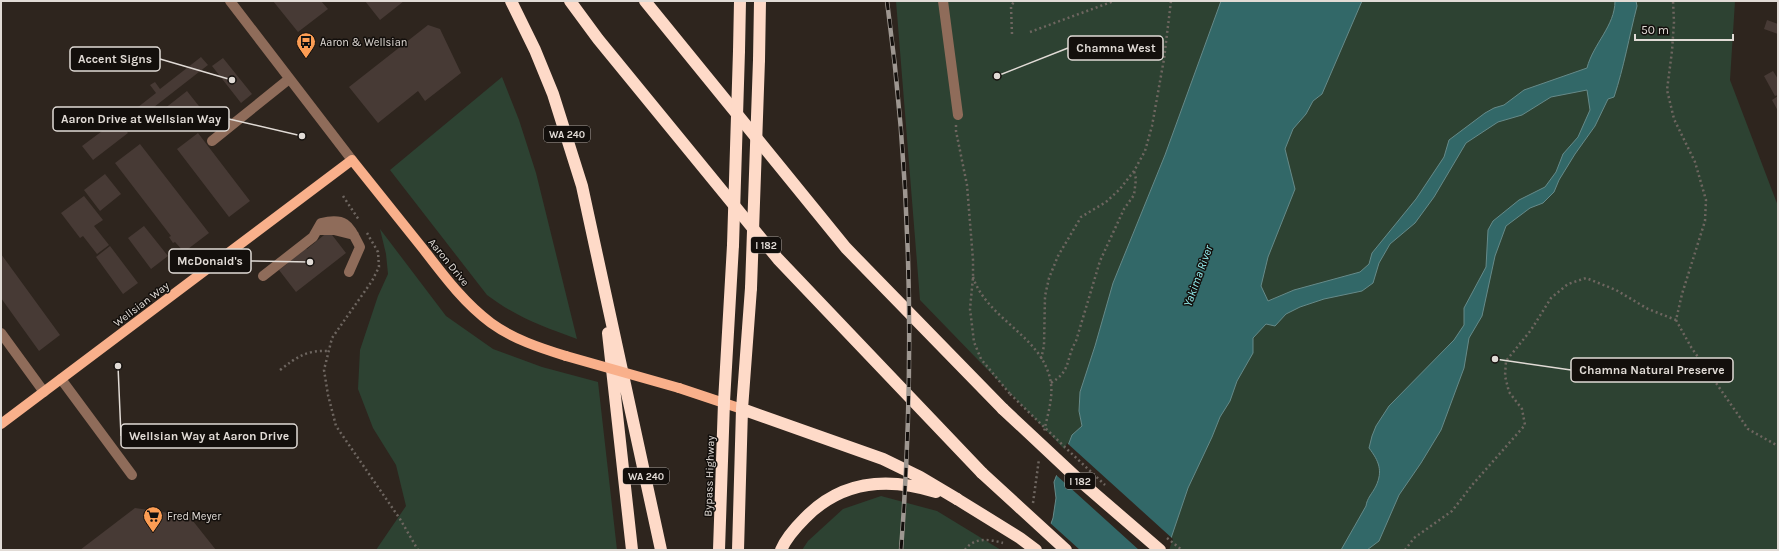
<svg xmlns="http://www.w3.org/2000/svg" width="1779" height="551" viewBox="0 0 1779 551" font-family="Karla,sans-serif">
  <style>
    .green { fill: #2d4232 }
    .water { fill: #326868; stroke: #668a89 }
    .pier { fill: #2e251e }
    .building { fill: #473a35 }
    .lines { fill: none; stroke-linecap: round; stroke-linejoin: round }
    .path { stroke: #6e6660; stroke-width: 2.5; stroke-dasharray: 2 3; stroke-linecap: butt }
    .minor { stroke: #8f6c5a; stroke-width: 10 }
    .major { stroke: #f9b08b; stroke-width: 10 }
    .highway { stroke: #fedac8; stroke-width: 12 }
    .rail-casing { stroke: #9e9791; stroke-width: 4.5 }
    .rail { stroke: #130f0c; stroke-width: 3; stroke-dasharray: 9; stroke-linecap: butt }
    .path-bridge { stroke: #6e6660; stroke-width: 2.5; stroke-dasharray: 2 3; stroke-linecap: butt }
    .major-bridge { stroke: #f9b08b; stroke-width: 10 }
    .highway-bridge { stroke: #fedac8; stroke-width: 12 }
    .labels { text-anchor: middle; stroke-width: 3; stroke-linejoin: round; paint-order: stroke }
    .shield { fill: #130f0c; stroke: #a39e99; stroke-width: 1 }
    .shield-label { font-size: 10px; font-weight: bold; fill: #e1dbd6 }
    .poi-label { font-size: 11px; fill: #e1dbd6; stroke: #130f0c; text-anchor: start }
    .street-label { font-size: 11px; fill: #e1dbd6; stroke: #130f0c }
    .water-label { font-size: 12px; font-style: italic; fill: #92eced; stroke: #130f0c }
    .leader { fill: none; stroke: #e1dbd6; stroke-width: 1.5 }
    .callout-dot { fill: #e1dbd6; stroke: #130f0c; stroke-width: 1.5 }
    .callout { fill: #130f0c; stroke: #e1dbd6; stroke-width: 1.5 }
    .callout-label { font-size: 12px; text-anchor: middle; font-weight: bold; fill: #e1dbd6 }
  </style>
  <rect width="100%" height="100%" fill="#2e251e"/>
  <path class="green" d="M896 1H1221L1165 155 1113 283 1095 346 1080 392 1079 411 1082 426 1072 435 1066 451 920 300Z
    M1342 1H1735L1730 80 1778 206V550H1148L1272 170Z
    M502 77 519 120 536 173 577 339C541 326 518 318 487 295L390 170Z
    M380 229 446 316 493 349 542 367 598 382 617 550H376L406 506 396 465 373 428 358 389 360 350 378 296 388 274 386 254Z
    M881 496 937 511 1001 550H802L808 541 843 509Z"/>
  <path class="water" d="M1221 1H1362L1322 94 1313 101 1306 114 1293 129 1285 149 1295 189 1268 257 1261 286 1268 301 1294 290 1360 272 1369 264 1372 253 1416 199 1444 157 1449 140 1485 113 1494 108 1504 105 1524 90 1587 68C1593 44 1615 26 1615 1H1636L1637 6C1629 37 1624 67 1614 97L1608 99 1595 126 1575 154 1559 180 1554 192 1543 203 1530 208 1506 226 1495 256 1482 316 1469 338 1464 368 1441 430 1421 463 1399 495 1379 541 1367 550H1341L1366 506C1367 498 1372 494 1376 486 1383 471 1379 461 1369 448L1372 436 1376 426 1389 406 1454 340 1464 325V308L1486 267 1488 230 1493 221 1519 200 1545 187 1556 172 1563 154 1578 137 1590 110 1587 90 1551 97 1522 115 1498 122 1466 143 1434 197 1415 223 1390 244 1379 263 1373 283 1362 291 1324 299 1300 307 1286 314 1275 326 1266 324 1253 338V353L1237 381 1230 401 1220 417 1212 437 1188 488 1167 550H1039L1045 540 1053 518 1056 498 1054 482 1072 435 1082 426 1079 411 1080 392 1095 346 1113 283 1165 155Z"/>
  <path class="pier" d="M1067 443 1173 539 1169 550H1139L1055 474Z
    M1049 522 1080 550H1037L1043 539Z"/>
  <path class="building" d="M273 1H321L328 9 298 32Z
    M365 1H404L380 20Z
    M1767 20 1778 24V34L1764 29Z
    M428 25 440 29 461 73 425 101 418 91 378 123 349 87Z
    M201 57 208 65 140 118 142 121 133 128 123 115 131 108 133 111 156 93 150 85 155 82 160 89Z
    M223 58 252 94 241 103 212 66Z
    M1773 71 1778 79V95L1775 96 1764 76Z
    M187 91 206 115 190 128 177 112 170 117 164 109Z
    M1778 96V111L1772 100Z
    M117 120 128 133 93 160 82 146Z
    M198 133 250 201 229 217 177 149Z
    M140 144 209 233 184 252 175 242 173 243 169 237 171 236 115 163Z
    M105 174 121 194 100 211 84 190Z
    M84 196 103 220 94 226 109 245 97 254 83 236 80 238 61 213Z
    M144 226 168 256 151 269 128 238Z
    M329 231 346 253 296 292 279 270 287 264 286 260 304 246 307 249Z
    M110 246 138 283 123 294 96 257Z
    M1 254 60 335 39 351 1 298Z
    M135 508 189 516 216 550H80Z"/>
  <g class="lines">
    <path class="path" d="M1030 32 1114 1
      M1012 34 1011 7 1014 1
      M956 125V131L967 185 973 260V277L970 309 974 342 981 359 1010 394
      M343 196 359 220
      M367 233 378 252 379 267 372 281 332 338 324 370 328 395 336 426 400 519 418 550
      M973 277C987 320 1045 337 1051 384 1053 399 1047 417 1044 432
      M1676 320 1691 347 1748 429 1778 446
      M1041 359 1044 346 1045 296 1049 278 1058 256 1081 217 1106 202 1120 189 1134 171 1145 151 1152 126 1164 59 1171 1
      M280 370C297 357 306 350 329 351
      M1051 383C1072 370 1065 360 1076 341L1100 261 1124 209 1134 195 1136 179 1134 171
      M1033 503 1039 459
      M965 550C974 537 989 539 1003 543
      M1405 550 1414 538 1452 511 1473 484 1525 425 1522 409 1509 392 1505 376 1506 361 1531 330 1551 298 1568 284 1586 278 1616 290 1648 309 1676 320 1682 294 1705 221 1706 200 1695 162 1674 119 1667 90 1672 51 1674 22 1673 1"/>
    <path class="minor" d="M230 1 352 160
      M943 1 958 115
      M212 141 289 79
      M317 230H334L354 235
      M263 276 313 237 321 223C347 217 349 226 360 247L349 272
      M1 333 44 392
      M61 379 132 475"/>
    <path class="major" d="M679 388 742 409
      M1 424 352 160C376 190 400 220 424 250 444 276 464 303 491 323 513 339 540 348 566 356"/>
    <path class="highway" d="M511 1 535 50 553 94 582 186 661 550
      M570 1 598 39 778 259 982 473
      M645 1 846 248 1003 409
      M739 51 740 1
      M759 60 760 1
      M608 333 632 550
      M742 409 883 459 920 477 957 499
      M719 550 724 402 733 245
      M738 550 742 409 751 288
      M781 550C786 538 796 527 805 518 842 480 888 477 936 492"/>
    <g class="rail-casing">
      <path id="rail" d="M887 1C912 185 915 365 901 550"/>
    </g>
    <use href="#rail" class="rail"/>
    <path class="path-bridge" d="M1010 394 1071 453 1105 485
      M1167 538 1182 550"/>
    <path class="major-bridge" d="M566 356 679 388"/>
    <path class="highway-bridge" d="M733 245 739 51
      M751 288 759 60
      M1003 409 1080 481 1160 550
      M982 473 1066 550
      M957 499 1020 538 1036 550"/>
  </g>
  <defs>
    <g id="bus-pin" transform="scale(1)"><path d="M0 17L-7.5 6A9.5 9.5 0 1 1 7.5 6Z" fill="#fc9d54" stroke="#130f0c"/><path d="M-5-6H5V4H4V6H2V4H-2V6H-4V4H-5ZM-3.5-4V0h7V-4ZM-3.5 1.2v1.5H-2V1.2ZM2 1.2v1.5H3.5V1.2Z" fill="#111"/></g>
    <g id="supermarket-pin" transform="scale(1)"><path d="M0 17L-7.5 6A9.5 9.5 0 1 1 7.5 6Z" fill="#fc9d54" stroke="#130f0c"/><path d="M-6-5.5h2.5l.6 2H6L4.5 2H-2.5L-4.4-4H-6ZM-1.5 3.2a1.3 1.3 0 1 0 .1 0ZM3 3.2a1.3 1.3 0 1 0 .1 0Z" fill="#111"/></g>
  </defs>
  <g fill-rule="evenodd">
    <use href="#bus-pin" x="306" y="42"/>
    <use href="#supermarket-pin" x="153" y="516"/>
  </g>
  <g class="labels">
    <g class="shield">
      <rect x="544" y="126" width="46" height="16" rx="3"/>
      <rect x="751" y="237" width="30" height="16" rx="3"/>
      <rect x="623" y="468" width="46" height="16" rx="3"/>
      <rect x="1065" y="473" width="30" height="16" rx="3"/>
    </g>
    <g class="shield-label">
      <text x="567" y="138">WA 240</text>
      <text x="766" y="249">I 182</text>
      <text x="646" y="480">WA 240</text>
      <text x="1080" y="485">I 182</text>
    </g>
    <g class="poi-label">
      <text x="320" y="46">Aaron &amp; Wellsian</text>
      <text x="167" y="520">Fred Meyer</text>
    </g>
    <g class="street-label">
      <text transform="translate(449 262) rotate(51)" y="4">Aaron Drive</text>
      <text transform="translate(141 304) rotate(-37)" y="4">Wellsian Way</text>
      <text transform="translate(709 476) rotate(-88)" y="4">Bypass Highway</text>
    </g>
    <g class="water-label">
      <text transform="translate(1198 276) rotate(-70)" y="4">Yakima River</text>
    </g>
  </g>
  <path class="leader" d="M997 76L1068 48M232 80L160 59M302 136L229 119M310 262L251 261M1495 359L1571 370M118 366L121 436"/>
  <g class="callout-dot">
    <circle cx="997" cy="76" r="4"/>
    <circle cx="232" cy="80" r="4"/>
    <circle cx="302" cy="136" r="4"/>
    <circle cx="310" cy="262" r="4"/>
    <circle cx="1495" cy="359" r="4"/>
    <circle cx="118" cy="366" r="4"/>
  </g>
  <g class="callout">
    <rect x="1068" y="36" width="95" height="24" rx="4"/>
    <rect x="70" y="47" width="90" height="24" rx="4"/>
    <rect x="53" y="107" width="176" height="24" rx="4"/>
    <rect x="169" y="249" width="82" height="24" rx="4"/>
    <rect x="1571" y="358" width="162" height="24" rx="4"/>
    <rect x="121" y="424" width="176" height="24" rx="4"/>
  </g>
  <g class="callout-label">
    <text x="1116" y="52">Chamna West</text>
    <text x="115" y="63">Accent Signs</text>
    <text x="141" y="123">Aaron Drive at Wellsian Way</text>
    <text x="210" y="265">McDonald's</text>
    <text x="1652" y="374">Chamna Natural Preserve</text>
    <text x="209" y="440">Wellsian Way at Aaron Drive</text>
  </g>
  <rect width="1779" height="551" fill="none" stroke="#e1dbd6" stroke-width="4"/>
  <path d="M1635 34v6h98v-6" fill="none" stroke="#e1dbd6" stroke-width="2"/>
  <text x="1641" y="34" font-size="12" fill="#e1dbd6" stroke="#130f0c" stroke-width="3" paint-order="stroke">50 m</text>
</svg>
